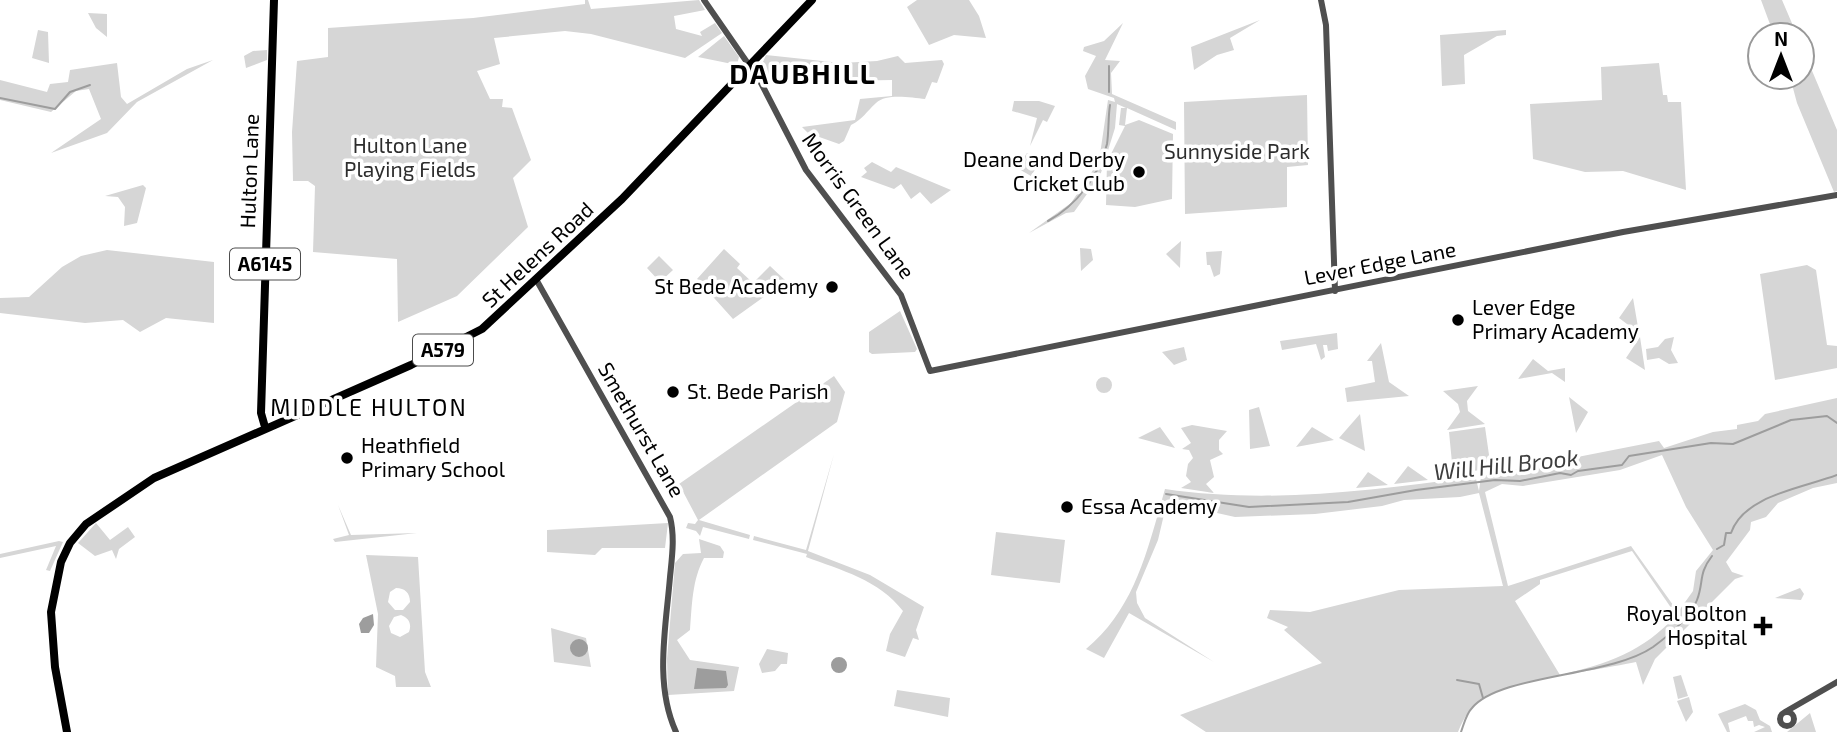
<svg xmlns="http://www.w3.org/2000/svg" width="1837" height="732" viewBox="0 0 1837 732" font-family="'Exo 2',sans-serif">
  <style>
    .green { fill: #d6d6d6; fill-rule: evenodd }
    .water { fill: #9d9d9d }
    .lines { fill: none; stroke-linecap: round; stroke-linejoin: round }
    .stream { stroke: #9d9d9d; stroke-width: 2 }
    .tertiary { stroke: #4f4f4f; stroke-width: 6 }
    .primary { stroke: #000; stroke-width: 8 }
    .poi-dot { fill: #000; stroke: #fff; stroke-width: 2.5 }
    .labels { text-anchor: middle; stroke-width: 7; stroke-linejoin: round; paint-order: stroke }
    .shield { fill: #fff; stroke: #4c4c4c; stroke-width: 2 }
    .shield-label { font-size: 19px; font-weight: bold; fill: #000 }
    .park-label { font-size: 21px; fill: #2d2d2d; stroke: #fff }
    .poi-label { font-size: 21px; fill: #000; stroke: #fff; text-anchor: start }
    .street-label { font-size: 21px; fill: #000; stroke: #fff }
    .neighbourhood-label { font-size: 23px; letter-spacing: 2px; fill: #000; stroke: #fff }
    .water-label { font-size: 23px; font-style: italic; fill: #3e3e3e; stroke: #fff }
    .district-label { font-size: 28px; font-weight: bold; letter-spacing: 2px; fill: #000; stroke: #fff }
  </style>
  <rect width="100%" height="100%" fill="#fff"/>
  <path class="green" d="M585 0H588L591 9 699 0 705 10 674 16 676 29 702 36 700 32 715 23 722 33 685 58 591 34 565 31 494 38 500 64 477 71 490 99H503L502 107 512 108 531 160 513 178 528 227 457 296 398 322 397 259 313 252 315 186 308 181H293L292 132 297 61 328 57V28L473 18 585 4Z
    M917 0H969L979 16 986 38 954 35 929 45 907 7Z
    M1761 0H1782L1797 35H1774Z
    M88 13 107 14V37L96 28Z
    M1260 20 1230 38 1234 50 1217 55 1194 70 1191 47Z
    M1123 23 1105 60 1120 61 1111 73 1112 94 1176 122V130L1127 108 1125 125 1139 120 1173 134 1172 199 1135 207 1106 205 1107 162 1125 126 1119 125 1121 108H1126L1117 104 1115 128 1100 176 1074 212 1066 213 1029 233 1071 203 1099 161 1108 100 1115 102 1114 98 1088 89 1085 76 1096 56 1083 51 1084 47 1104 41Z
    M38 30 48 32 49 63 32 58Z
    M1506 30V35L1497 36 1464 55 1465 84 1442 86 1440 35Z
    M724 36 739 57 737 65 698 57Z
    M1802 47 1837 130V191L1834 192 1797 103 1790 77H1802Z
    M267 50V60L246 68 244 56 253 51Z
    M766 55 841 63 877 61 898 56 905 63 942 60 944 64 937 83 932 82 925 99C911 98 887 93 876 103 866 112 863 119 851 125L844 141 839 144 808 133 802 127 855 120 860 99 892 96V80L786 82 764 78 760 69Z
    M213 60 137 102 107 133 51 153 101 119 89 89 76 91 51 112 0 100V80L47 92 50 84 68 82 70 70 117 63 121 97 127 104 187 69Z
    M1659 63 1663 95H1667L1668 102H1681L1686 190 1623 171 1585 172 1533 159 1530 104 1602 100 1601 67Z
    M1307 95 1308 165 1287 167V207L1185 214 1184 102Z
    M1014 101H1039L1055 106 1047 122 1043 120 1030 146 1037 118 1012 111Z
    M1027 153 1042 159 1031 176 1017 168Z
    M872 162 891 172 896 167 951 190 931 204 920 192 911 199 901 184 894 189 861 177 867 172 864 168Z
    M143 185 146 188 137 223 124 226 125 207 118 197 105 196Z
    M1181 241 1180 268 1166 254Z
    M1080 248 1091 249 1093 260 1081 271Z
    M724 249 740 264 737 268 753 283 770 266 786 281 733 319 697 279Z
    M107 250 214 262V323L166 318 140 332 123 320 85 323 0 313V298L29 297 62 267 81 256Z
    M1222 251 1220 274 1214 277 1210 265H1207L1206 252Z
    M659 256 673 270 660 282 647 268Z
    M1807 265 1816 270 1827 345 1837 346V368L1775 380 1760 274Z
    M1633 298 1639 333 1619 318Z
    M900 311 917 349 915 352 872 354 869 352V332Z
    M1337 333 1338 349 1328 351 1327 345H1323L1325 357 1321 360 1316 344 1282 350 1280 341Z
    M1640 337 1645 370 1626 358Z
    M1674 337 1671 350 1678 363 1669 364 1659 358 1647 360 1646 349 1658 347 1665 339Z
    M1381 343 1389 382 1409 396 1347 402 1345 388 1375 382 1372 361H1367Z
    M1184 347 1187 360 1174 365 1162 352Z
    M1533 359 1548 371 1565 368V382L1552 373 1518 379Z
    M834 376 845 392 837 422 699 520 750 535 749 539 703 527 700 536 696 531 686 528 688 523 695 524 698 520 679 484Z
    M1096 385a8 8 0 1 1 16 0a8 8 0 1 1-16 0Z
    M1478 386 1467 401 1468 411 1485 424 1447 430 1460 412 1458 404 1443 391Z
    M1569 397 1588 412 1576 433Z
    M1837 398V483L1813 488 1778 503 1766 517 1751 522 1750 530 1726 562 1732 572 1744 576 1735 579 1655 659 1643 685 1636 662C1600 670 1510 680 1484 698 1470 707 1464 717 1458 732H1206L1180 715 1322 663 1284 630 1288 627 1267 618 1270 610 1310 612 1399 590 1503 586 1479 493 1460 497 1404 500 1382 506 1315 514 1235 517 1172 503 1166 506 1158 540 1136 592 1137 603 1145 618 1214 662 1129 613 1104 658 1086 649C1135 609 1148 548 1165 489 1266 504 1370 491 1471 477L1476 479 1479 491 1481 476 1659 441 1664 448 1713 432 1737 429V425L1758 421 1765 414ZM1662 455 1686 507 1713 550 1696 571 1693 591 1678 612 1631 546 1508 586 1485 492 1502 484 1523 486 1620 470ZM1632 551 1676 615C1644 652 1606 664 1560 675L1515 601 1540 584V580Z
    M1259 407 1270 446 1250 449 1249 410Z
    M1360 414 1365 451 1339 438Z
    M1192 425 1227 431 1219 440V450L1223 454 1210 460 1214 477 1206 484 1214 493 1181 488 1191 482 1186 476 1188 464 1193 458 1189 450 1182 449 1191 443 1181 428Z
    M1160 427 1175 448 1138 438Z
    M1312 427 1334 440 1296 447Z
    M1485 427 1491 469 1453 473 1449 432Z
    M834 454 808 551 870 575 924 607 916 630 919 640 913 638 905 657 886 651 890 634 903 611C879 580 841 570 806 557L807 554 753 540 754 536 806 550Z
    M1408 466 1428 480 1394 484Z
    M1368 472 1388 485 1356 488Z
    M338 505 351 535 417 533 335 542 333 539 349 535Z
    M96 523 110 540 128 527 135 537 119 549 116 559 112 550 95 556 78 543Z
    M668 523 665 548H602L595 555 547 552V530Z
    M996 532 1065 540 1060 583 991 575Z
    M699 539 720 546 724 552 723 558H704C692 580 692 606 690 630L677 640 690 660 739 667 734 691 668 695 667 659 675 563 683 554 701 553Z
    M59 541 63 542 50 571 46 570 56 546 0 558V554Z
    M366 555 418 557 425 672 431 687H396L395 676 376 667 378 614ZM396 588C405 588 410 593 410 602L403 610H395L388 602 390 592ZM401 615C409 618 412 624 409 632L400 637 391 633 389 626 394 617Z
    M1800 588 1804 594 1801 600 1775 598Z
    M551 628 586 638 591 667 554 662Z
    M767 649 788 653 787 664H781L775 671 762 673 759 664Z
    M1681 675 1688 696 1678 699 1673 677Z
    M897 690 950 698 948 717 894 706Z
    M1689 697 1693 712 1686 722 1677 701Z
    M1745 704 1756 710 1760 720 1770 726 1772 732H1754L1765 727 1759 725 1754 727 1753 721H1748L1746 716 1728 723 1730 732H1727L1718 714Z
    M1810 713 1816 732H1787Z"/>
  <path class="water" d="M373 614 374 625 369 633H361L359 624 363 618Z
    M570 648a9 9 0 1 1 18 0a9 9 0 1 1-18 0Z
    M831 665a8 8 0 1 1 16 0a8 8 0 1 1-16 0Z
    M697 668 726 671 728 685 726 688 694 689Z"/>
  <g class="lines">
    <path class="stream" d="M1109 66V92
      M0 98 55 109 70 92 90 85
      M1048 221C1077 205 1099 176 1107 144 1109 131 1108 117 1110 105
      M1166 494 1249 507 1348 502 1416 490 1495 480 1520 481 1560 473 1571 475 1578 471 1622 465 1629 456 1711 443 1733 444 1791 420 1827 416 1837 423
      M1717 549 1724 545 1726 533H1731C1744 495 1803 488 1837 475
      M1457 680 1479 684 1483 698
      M1461 732C1464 724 1466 714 1472 708 1500 674 1610 677 1653 647 1668 636 1690 618 1697 600 1704 582 1698 574 1712 556"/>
    <path class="tertiary" d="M704 0 760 81 806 170 901 295 930 371 1623 232 1837 195
      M1321 0 1326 25 1335 291
      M537 281 670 517C675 537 672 557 670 577 666 627 654 684 676 732
      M1780 719a7 7 0 1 1 14 0a7 7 0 1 1-14 0Z
      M1785 712 1837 682"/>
    <path class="primary" d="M265 427 261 413 274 0
      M67 732 55 667 51 612 61 562 70 543 86 524 154 478 411 365 482 329 622 199 812 0"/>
  </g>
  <g class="poi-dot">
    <circle cx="1139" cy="172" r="7"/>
    <circle cx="832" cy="287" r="7"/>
    <circle cx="1458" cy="320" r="7"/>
    <circle cx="673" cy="392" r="7"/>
    <circle cx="347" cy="458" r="7"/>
    <circle cx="1067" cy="507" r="7"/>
    <path d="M1759.5 615.5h7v7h7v7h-7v7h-7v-7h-7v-7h7z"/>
  </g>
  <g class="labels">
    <g class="shield">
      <rect x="230" y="248.5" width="70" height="31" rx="5"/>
      <rect x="413" y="334.5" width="60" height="31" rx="5"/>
    </g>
    <g class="shield-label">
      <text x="265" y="271">A6145</text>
      <text x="443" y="357">A579</text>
    </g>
    <g class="park-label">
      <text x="410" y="153">Hulton Lane<tspan x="410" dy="24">Playing Fields</tspan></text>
      <text x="1237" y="159">Sunnyside Park</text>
    </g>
    <g class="poi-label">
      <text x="1125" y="167" text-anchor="end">Deane and Derby<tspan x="1125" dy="24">Cricket Club</tspan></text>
      <text x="818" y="294" text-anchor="end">St Bede Academy</text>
      <text x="1472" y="315">Lever Edge<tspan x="1472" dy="24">Primary Academy</tspan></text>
      <text x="687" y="399">St. Bede Parish</text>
      <text x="361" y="453">Heathfield<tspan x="361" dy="24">Primary School</tspan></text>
      <text x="1081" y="514">Essa Academy</text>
      <text x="1747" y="621" text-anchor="end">Royal Bolton<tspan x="1747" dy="24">Hospital</tspan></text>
    </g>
    <g class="street-label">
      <text transform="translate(250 171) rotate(-88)" y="7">Hulton Lane</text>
      <text transform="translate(858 206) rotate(54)" y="7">Morris Green Lane</text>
      <text transform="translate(538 255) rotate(-43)" y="7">St Helens Road</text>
      <text transform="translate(1380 264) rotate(-11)" y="7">Lever Edge Lane</text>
      <text transform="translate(641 430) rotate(60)" y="7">Smethurst Lane</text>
    </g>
    <g class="neighbourhood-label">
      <text x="369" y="416">MIDDLE HULTON</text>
    </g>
    <g class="water-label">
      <text transform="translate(1506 465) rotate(-6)" y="8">Will Hill Brook</text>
    </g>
    <g class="district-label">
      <text x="803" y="84">DAUBHILL</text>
    </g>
  </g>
  <g transform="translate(1781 56)"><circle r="33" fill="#ffffff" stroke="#999999" stroke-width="2"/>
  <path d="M0-5L12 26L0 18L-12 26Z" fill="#000000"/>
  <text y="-10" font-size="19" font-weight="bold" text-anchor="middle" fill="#000000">N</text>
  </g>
</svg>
